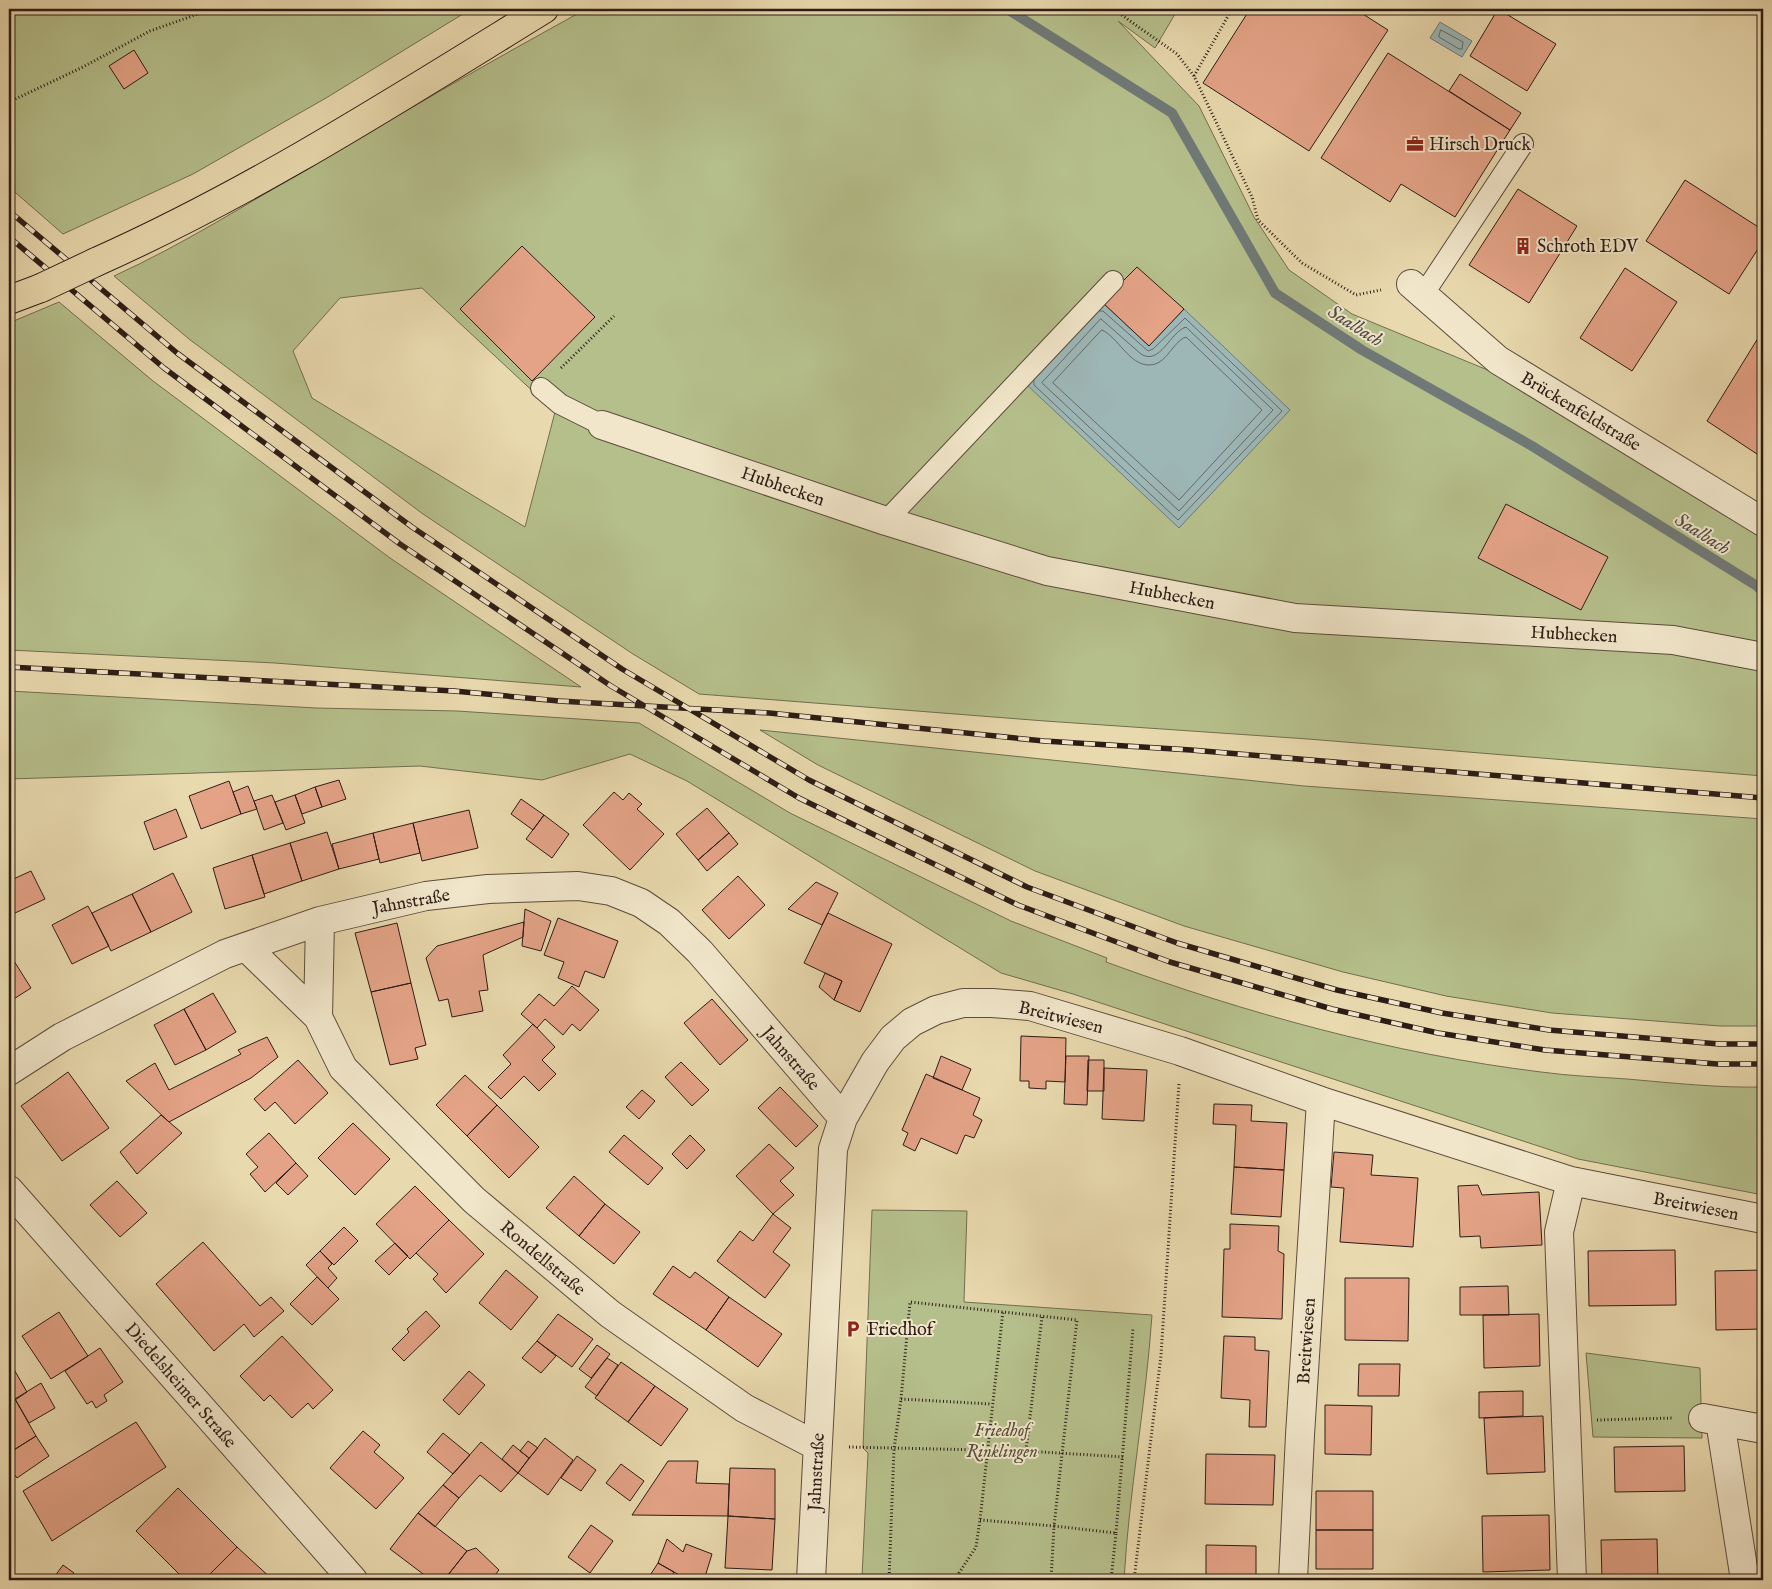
<svg xmlns="http://www.w3.org/2000/svg" width="1772" height="1589" viewBox="0 0 1772 1589" font-family="'IM FELL English',serif">
  <style>
    .green { fill: #b5bf8b; stroke: #716e50; fill-rule: evenodd }
    .water { fill: #9db7b7; stroke: #707977 }
    .lines { fill: none; stroke-linecap: round; stroke-linejoin: round }
    .shore { stroke: #656a66; stroke-width: 1 }
    .stream { stroke: #707977; stroke-width: 10 }
    .building { fill: #e4a387; stroke: #2d1c16 }
    .service-casing { stroke: #5c4b3c; stroke-width: 22 }
    .minor-casing { stroke: #5c4b3c; stroke-width: 30 }
    .primary-casing { stroke: #2d1c16; stroke-width: 30 }
    .path { stroke: #2d1c16; stroke-width: 3; stroke-dasharray: 1 2.5; stroke-linecap: butt }
    .service { stroke: #f1e6ca; stroke-width: 20 }
    .minor { stroke: #f1e6ca; stroke-width: 28 }
    .primary { stroke: #e9d9ae; stroke-width: 28 }
    .rail-casing { stroke: #2d1c16; stroke-width: 5.5 }
    .rail { stroke: #f1e6ca; stroke-width: 4; stroke-dasharray: 11; stroke-linecap: butt }
    .primary-bridge-casing { stroke: #2d1c16; stroke-width: 30; stroke-linecap: butt }
    .primary-bridge { stroke: #e9d9ae; stroke-width: 28 }
    .labels { text-anchor: middle; stroke-width: 4; stroke-linejoin: round; paint-order: stroke }
    .poi-label { font-size: 18px; fill: #2d1c16; stroke: #f1e6ca; text-anchor: start }
    .street-label { font-size: 18px; fill: #2d1c16; stroke: #f1e6ca }
    .park-label { font-size: 18px; font-style: italic; fill: #564d39; stroke: #f1e6ca }
    .water-label { font-size: 19px; font-style: italic; fill: #4f4a46; stroke: #f1e6ca }
  </style>
  <rect width="100%" height="100%" fill="#e9d9ae"/>
  <filter id="stains"><feTurbulence type="fractalNoise" baseFrequency=".004" numOctaves="4"/><feColorMatrix values="0 0 0 0 .2 0 0 0 0 .09 0 0 0 0 .02 0 0 0 .5 -.17"/></filter>
  <radialGradient id="worn" r=".72"><stop offset=".6" stop-color="#630" stop-opacity="0"/><stop offset="1" stop-color="#630" stop-opacity=".3"/></radialGradient>
  <path class="green" d="M9 9H471L326 98 193 174 63 234 9 187Z
    M586 9H1178L1155 48 1118 21 1199 106 1254 217 1289 270 1352 314 1490 371 1763 536V776L1308 739 1045 721 699 694 633 654 423 514 189 339 114 276C182 245 245 205 310 167 401 113 493 60 586 9ZM422 288 555 412 525 527 312 398 293 351 340 298Z
    M59 302 153 381 390 558 581 687 275 663 9 650V323Z
    M9 691 316 708 457 711 639 723 790 813 1011 921 1107 958 1106 962C1245 1013 1393 1054 1541 1072 1570 1076 1599 1077 1627 1079 1673 1083 1718 1088 1763 1087V1195L1578 1159 1073 994 1001 973 687 781 630 754 542 780 420 766 9 779Z
    M760 730 1304 786 1763 819V1026H1720L1552 1013 1446 996 1343 972 1184 926 1035 871 818 765Z
    M872 1210 967 1211 964 1302 1152 1315C1146 1404 1129 1491 1124 1580H845L846 1577H862L868 1453 863 1448Z
    M1586 1353 1700 1368 1702 1438 1593 1437Z"/>
  <path class="water" d="M1440 22 1472 41 1462 57 1430 38Z
    M1102 302 1149 346 1184 309 1290 410 1179 528 1025 383Z"/>
  <g class="lines">
    <path class="shore" d="M1441 30 1463 42 1462 49H1459L1439 37Z
      M1101 319 1141 354C1160 366 1170 332 1186 327L1273 410 1179 511 1042 383Z
      M1102 330C1118 337 1129 365 1149 365 1167 365 1172 342 1186 337L1262 410 1179 500 1053 383Z
      M1034 381V385L1178 520 1282 411 1185 318 1153 349 1148 351 1103 311H1100"/>
    <path class="stream" d="M1007 9 1172 113 1275 293 1362 350 1532 446 1757 586 1763 592"/>
  </g>
  <path class="building" d="M1250 9H1355L1388 30 1309 151 1203 83Z
    M1498 9 1556 44 1527 91 1470 56Z
    M134 50 148 73 124 89 109 66Z
    M1388 53 1510 130 1455 217 1401 184 1390 202 1321 158Z
    M1460 74 1521 113 1510 130 1449 91Z
    M1685 180 1763 230V241L1729 294 1646 241Z
    M1518 189 1577 226 1529 303 1469 265Z
    M522 246 595 317 532 381 460 309Z
    M1137 267 1184 309 1149 346 1102 302Z
    M1625 268 1677 302 1632 371 1580 338Z
    M1763 330V458L1707 421Z
    M1506 504 1608 557 1581 610 1478 558Z
    M339 780 346 799 322 807 315 787Z
    M229 781 241 814 201 829 189 796Z
    M248 786 257 809 241 814 233 792Z
    M315 787 322 807 302 814 295 795Z
    M614 792 623 800 629 793 642 804 637 809 664 834 630 870 583 825Z
    M272 795 283 823 264 830 254 801Z
    M295 795 305 823 286 830 275 802Z
    M521 799 544 815 533 830 511 814Z
    M707 808 729 833 698 860 676 834Z
    M176 809 187 837 154 850 144 822Z
    M469 810 478 848 422 861 413 823Z
    M544 815 569 834 552 858 526 839Z
    M413 823 420 853 380 863 373 833Z
    M327 832 339 869 302 881 290 843Z
    M373 833 379 859 339 869 332 844Z
    M729 833 738 844 707 871 698 860Z
    M290 843 302 881 264 894 252 855Z
    M252 855 265 897 225 909 213 868Z
    M31 871 45 899 15 913 9 897V881Z
    M173 873 192 912 151 932 132 894Z
    M738 876 765 905 729 939 702 910Z
    M816 882 838 893 822 925 788 909Z
    M132 894 151 932 111 951 92 913Z
    M88 906 109 946 72 964 52 925Z
    M525 909 551 921 541 951 522 946Z
    M828 913 892 944 860 1012 834 1000 842 981 804 963Z
    M558 918 618 941 604 978 585 971 579 987 558 978 564 962 544 955Z
    M524 922 523 937 483 955 488 990 479 991 483 1011 452 1017 448 999 439 1001 426 958 437 946Z
    M397 923 411 983 371 992 355 933Z
    M9 953 31 988 9 1002Z
    M825 973 842 981 834 1000 819 987Z
    M411 983 426 1045 415 1048 418 1059 390 1065 371 992Z
    M572 986 599 1010 580 1031 572 1024 563 1035 545 1019 537 1028 521 1014 539 994 554 1006Z
    M213 993 236 1032 206 1050 184 1009Z
    M712 999 748 1040 720 1065 684 1023Z
    M184 1009 206 1050 175 1065 154 1025Z
    M533 1024 555 1047 542 1060 556 1074 539 1091 524 1076 501 1099 488 1087 511 1064 503 1055Z
    M1021 1036 1066 1038 1065 1082 1046 1081V1089L1029 1088V1081H1020Z
    M267 1037 278 1057 251 1078 169 1122 126 1081 155 1063 169 1090 241 1054 238 1050Z
    M941 1056 971 1069 962 1090 933 1078Z
    M1066 1056H1089L1087 1105 1064 1104Z
    M298 1060 328 1093 295 1124 275 1102 265 1111 254 1099Z
    M1088 1060H1104V1091H1087Z
    M681 1062 709 1090 692 1106 665 1077Z
    M1104 1068 1147 1070 1144 1121 1102 1119Z
    M68 1072 109 1128 62 1161 21 1106Z
    M926 1074 980 1098 973 1115 982 1120 974 1138 965 1135 957 1154 921 1138 915 1151 903 1145 908 1133 902 1130Z
    M465 1075 497 1105 467 1136 436 1105Z
    M780 1087 818 1126 796 1147 758 1108Z
    M642 1090 655 1101 639 1119 626 1107Z
    M1214 1104 1252 1105 1251 1121 1287 1123 1284 1170 1234 1167 1236 1125 1213 1124Z
    M497 1105 539 1147 509 1178 467 1136Z
    M161 1115 182 1133 137 1174 120 1152Z
    M353 1123 390 1159 355 1195 318 1158Z
    M269 1133 296 1163 265 1192 250 1174 258 1167 246 1154Z
    M624 1135 663 1168 648 1185 609 1152Z
    M690 1135 705 1150 687 1169 672 1154Z
    M769 1144 794 1168 780 1181 794 1195 773 1214 736 1176Z
    M1334 1152 1373 1155 1371 1175 1418 1178 1413 1247 1340 1242 1344 1188 1331 1187Z
    M296 1163 308 1176 288 1195 276 1183Z
    M1234 1167 1284 1170 1281 1217 1231 1214Z
    M574 1176 605 1204 579 1236 546 1208Z
    M117 1181 147 1213 120 1237 90 1205Z
    M1478 1185 1482 1195 1539 1192 1542 1245 1481 1248 1480 1236 1460 1237 1458 1186Z
    M415 1186 449 1220 410 1259 376 1224Z
    M605 1204 640 1232 614 1264 579 1236Z
    M773 1214 791 1228 773 1252 790 1265 765 1298 717 1261 740 1231 753 1241Z
    M449 1220 484 1254 446 1293 433 1279 438 1274 416 1253Z
    M1230 1224 1279 1226 1278 1251 1284 1254 1282 1319 1222 1317 1224 1249H1230Z
    M344 1227 358 1241 334 1265 320 1251Z
    M203 1242 260 1306 271 1297 284 1311 254 1337 244 1324 214 1351 156 1284Z
    M395 1243 408 1256 389 1275 375 1261Z
    M1675 1250 1676 1305 1589 1306 1588 1251Z
    M320 1251 332 1264 328 1268 337 1278 328 1288 306 1265Z
    M673 1266 690 1278 695 1272 729 1297 706 1330 653 1294Z
    M506 1270 538 1297 511 1330 479 1303Z
    M1763 1270V1329L1716 1330 1715 1271Z
    M317 1277 339 1299 312 1325 290 1304Z
    M1345 1278H1409L1408 1341 1345 1340Z
    M1508 1286 1509 1315H1460V1287Z
    M729 1297 782 1334 758 1367 706 1330Z
    M426 1311 440 1326 404 1361 392 1349 409 1332 407 1329Z
    M59 1312 88 1356 51 1379 22 1336Z
    M558 1314 593 1339 572 1367 537 1341Z
    M1539 1314 1540 1366 1484 1368 1483 1315Z
    M282 1336 333 1390 313 1409 308 1403 292 1418 270 1395 264 1401 240 1376Z
    M1224 1336 1255 1337V1350L1269 1351 1266 1427H1249L1250 1400 1221 1398Z
    M537 1341 556 1356 541 1373 522 1358Z
    M597 1345 610 1354 591 1378 579 1369Z
    M100 1348 123 1382 104 1395 107 1401 96 1408 92 1401 87 1404 65 1371Z
    M607 1358 618 1365 597 1396 585 1387Z
    M621 1362 655 1386 628 1422 595 1398Z
    M1359 1364H1400L1399 1396H1358Z
    M12 1366 27 1392 9 1404V1368Z
    M469 1371 485 1385 459 1415 443 1400Z
    M41 1383 55 1408 29 1423 15 1399Z
    M655 1386 688 1409 661 1446 628 1422Z
    M1523 1391V1416L1479 1418V1392Z
    M15 1399 36 1436 9 1453V1404Z
    M1325 1405 1372 1406 1371 1455 1325 1454Z
    M1543 1416 1545 1472 1487 1474 1484 1418Z
    M136 1422 166 1467 52 1541 23 1491Z
    M363 1431 380 1445 374 1452 404 1478 376 1509 330 1468Z
    M443 1433 470 1455 453 1474 427 1452Z
    M36 1436 49 1456 17 1478 9 1467V1453Z
    M545 1438 573 1460 548 1495 518 1473Z
    M528 1441 538 1448 529 1458 520 1451Z
    M481 1442 518 1473 501 1492 480 1475 459 1498 443 1485Z
    M513 1445 529 1458 518 1473 502 1459Z
    M1684 1446 1685 1491 1615 1492 1614 1447Z
    M1206 1454 1275 1455 1273 1505 1205 1504Z
    M577 1456 596 1470 581 1491 561 1478Z
    M668 1461H698L696 1483 729 1484 728 1516 632 1515Z
    M621 1464 644 1481 630 1501 606 1483Z
    M730 1468 775 1469V1519L728 1516Z
    M443 1485 459 1498 435 1527 418 1513Z
    M178 1488 237 1547 204 1580H185L136 1531Z
    M1316 1491H1373V1530H1316Z
    M418 1513 467 1551 444 1580H431L390 1549Z
    M1549 1515 1550 1570 1483 1572 1482 1516Z
    M728 1516 775 1519 772 1570 725 1568Z
    M591 1525 613 1541 590 1573 568 1557Z
    M1316 1530H1373V1569H1316Z
    M667 1539 683 1552 686 1544 712 1554 704 1580H688L658 1563Z
    M1657 1539 1658 1580H1602L1601 1540Z
    M1206 1545 1256 1546V1580H1206Z
    M237 1547 273 1580H204Z
    M476 1548 499 1570 491 1580H444L467 1551Z
    M658 1563 674 1572 669 1580H647Z
    M63 1565 74 1573 69 1580H52Z"/>
  <g class="lines">
    <g class="service-casing">
      <path id="service" d="M1423 295 1523 144
        M541 388 560 404 602 425
        M886 521 1113 281"/>
    </g>
    <g class="minor-casing">
      <path id="minor" d="M1411 284 1498 360 1763 522
        M602 425 886 521 1047 571 1295 618 1673 640 1763 657
        M246 947 318 1017 343 1068 474 1200 610 1314 744 1408 817 1446
        M318 1017 320 921
        M9 1071 62 1037 225 954 320 921 426 896 488 889 578 886 611 891 641 903 669 922 700 952 843 1118 833 1149 811 1580
        M843 1118 875 1062 893 1038 912 1022 936 1010 963 1003H992L1030 1006 1180 1051 1321 1101 1571 1181 1763 1219
        M1571 1181 1559 1232 1572 1580
        M9 1190 353 1580
        M1703 1418 1763 1429
        M1720 1421 1745 1580
        M1293 1580 1300 1435 1321 1101"/>
    </g>
    <g class="primary-casing">
      <path id="primary" d="M96 262C253 192 398 99 544 9
        M9 300 41 288"/>
    </g>
    <path class="path" d="M1113 9 1177 54 1194 76 1252 197 1258 220 1302 263 1356 295 1381 290
      M1408 9 1417 13 1425 9
      M1194 76 1232 9
      M9 102 81 68 150 31 212 9
      M561 368 614 316
      M901 1399 991 1404
      M1597 1420 1673 1418
      M849 1447 1026 1451 1123 1457
      M1026 1450 1042 1317
      M980 1520 1054 1526 1051 1580
      M1116 1533 1133 1329
      M889 1580 894 1449 901 1399 910 1302 1077 1320 1054 1526 1116 1533 1111 1580
      M960 1580 959 1573 976 1547 980 1520 1003 1311
      M1134 1580 1161 1355 1179 1083"/>
    <use href="#service" class="service"/>
    <use href="#minor" class="minor"/>
    <use href="#primary" class="primary"/>
    <g class="rail-casing">
      <path id="rail" d="M9 211 177 353 412 527 622 669 809 780 1027 887 1177 943 1337 990 1442 1013 1549 1030 1719 1044H1763
        M9 237 164 368 400 544 611 686 799 798 1018 905 1170 962 1332 1009 1438 1033 1545 1050 1717 1064H1763
        M9 667 454 691 559 701 769 713 1044 741 1191 750 1763 798"/>
    </g>
    <use href="#rail" class="rail"/>
    <g class="primary-bridge-casing">
      <path id="primary-bridge" d="M41 288 96 262"/>
    </g>
    <use href="#primary-bridge" class="primary-bridge"/>
  </g>
  <defs>
    <g id="office-bare" transform="scale(1.35)"><path d="M-6-3h4V-5.5h4V-3h4V5H-6ZM-1-4.5V-3h2v-1.5ZM-6 0V1H6V0Z" fill="#8f2418" stroke="#f1e6ca" stroke-width="2.5" paint-order="stroke"/></g>
    <g id="building-bare" transform="scale(1.35)"><path d="M-4-6H4V6H1V3H-1V6H-4ZM-2.5-4.3h1.7v1.8h-1.7ZM.8-4.3h1.7v1.8H.8ZM-2.5-1h1.7V.8h-1.7ZM.8-1h1.7V.8H.8Z" fill="#8f2418" stroke="#f1e6ca" stroke-width="2.5" paint-order="stroke"/></g>
    <g id="parking-bare" transform="scale(1.35)"><path d="M-3.5-5.5H1a3.5 3.5 0 0 1 0 7H-1V5.5H-3.5ZM-1-3.4V-.6H.8a1.4 1.4 0 0 0 0-2.8Z" fill="#8f2418" stroke="#f1e6ca" stroke-width="2.5" paint-order="stroke"/></g>
  </defs>
  <g fill-rule="evenodd">
    <use href="#office-bare" x="1415" y="144"/>
    <use href="#building-bare" x="1523" y="246"/>
    <use href="#parking-bare" x="853" y="1329"/>
  </g>
  <g class="labels">
    <g class="poi-label">
      <text x="1429" y="150">Hirsch Druck</text>
      <text x="1537" y="252">Schroth EDV</text>
      <text x="867" y="1335">Friedhof</text>
    </g>
    <g class="street-label">
      <text transform="translate(1581 411) rotate(31)" y="6">Brückenfeldstraße</text>
      <text transform="translate(783 486) rotate(19)" y="6">Hubhecken</text>
      <text transform="translate(1172 595) rotate(11)" y="6">Hubhecken</text>
      <text transform="translate(1574 634) rotate(3)" y="6">Hubhecken</text>
      <text transform="translate(411 901) rotate(-10)" y="6">Jahnstraße</text>
      <text transform="translate(1061 1017) rotate(14)" y="6">Breitwiesen</text>
      <text transform="translate(791 1058) rotate(49)" y="6">Jahnstraße</text>
      <text transform="translate(1696 1206) rotate(11)" y="6">Breitwiesen</text>
      <text transform="translate(543 1258) rotate(40)" y="6">Rondellstraße</text>
      <text transform="translate(1306 1341) rotate(-86)" y="6">Breitwiesen</text>
      <text transform="translate(181 1385) rotate(49)" y="6">Diedelsheimer Straße</text>
      <text transform="translate(816 1472) rotate(-87)" y="6">Jahnstraße</text>
    </g>
    <g class="park-label">
      <text x="1002" y="1436">Friedhof<tspan x="1002" dy="21">Rinklingen</tspan></text>
    </g>
    <g class="water-label">
      <text transform="translate(1356 325) rotate(32)" y="7">Saalbach</text>
      <text transform="translate(1703 533) rotate(32)" y="7">Saalbach</text>
    </g>
  </g>
  <rect width="1772" height="1589" fill="none" stroke="#e9d9ae" stroke-width="30"/>
  <rect x="10" y="10" width="1752" height="1569" fill="none" stroke="#2d1c16" stroke-width="2.5"/>
  <rect x="15" y="15" width="1742" height="1559" fill="none" stroke="#2d1c16"/>
  <rect width="100%" height="100%" filter="url(#stains)"/>
  <rect width="100%" height="100%" fill="url(#worn)"/>
</svg>
